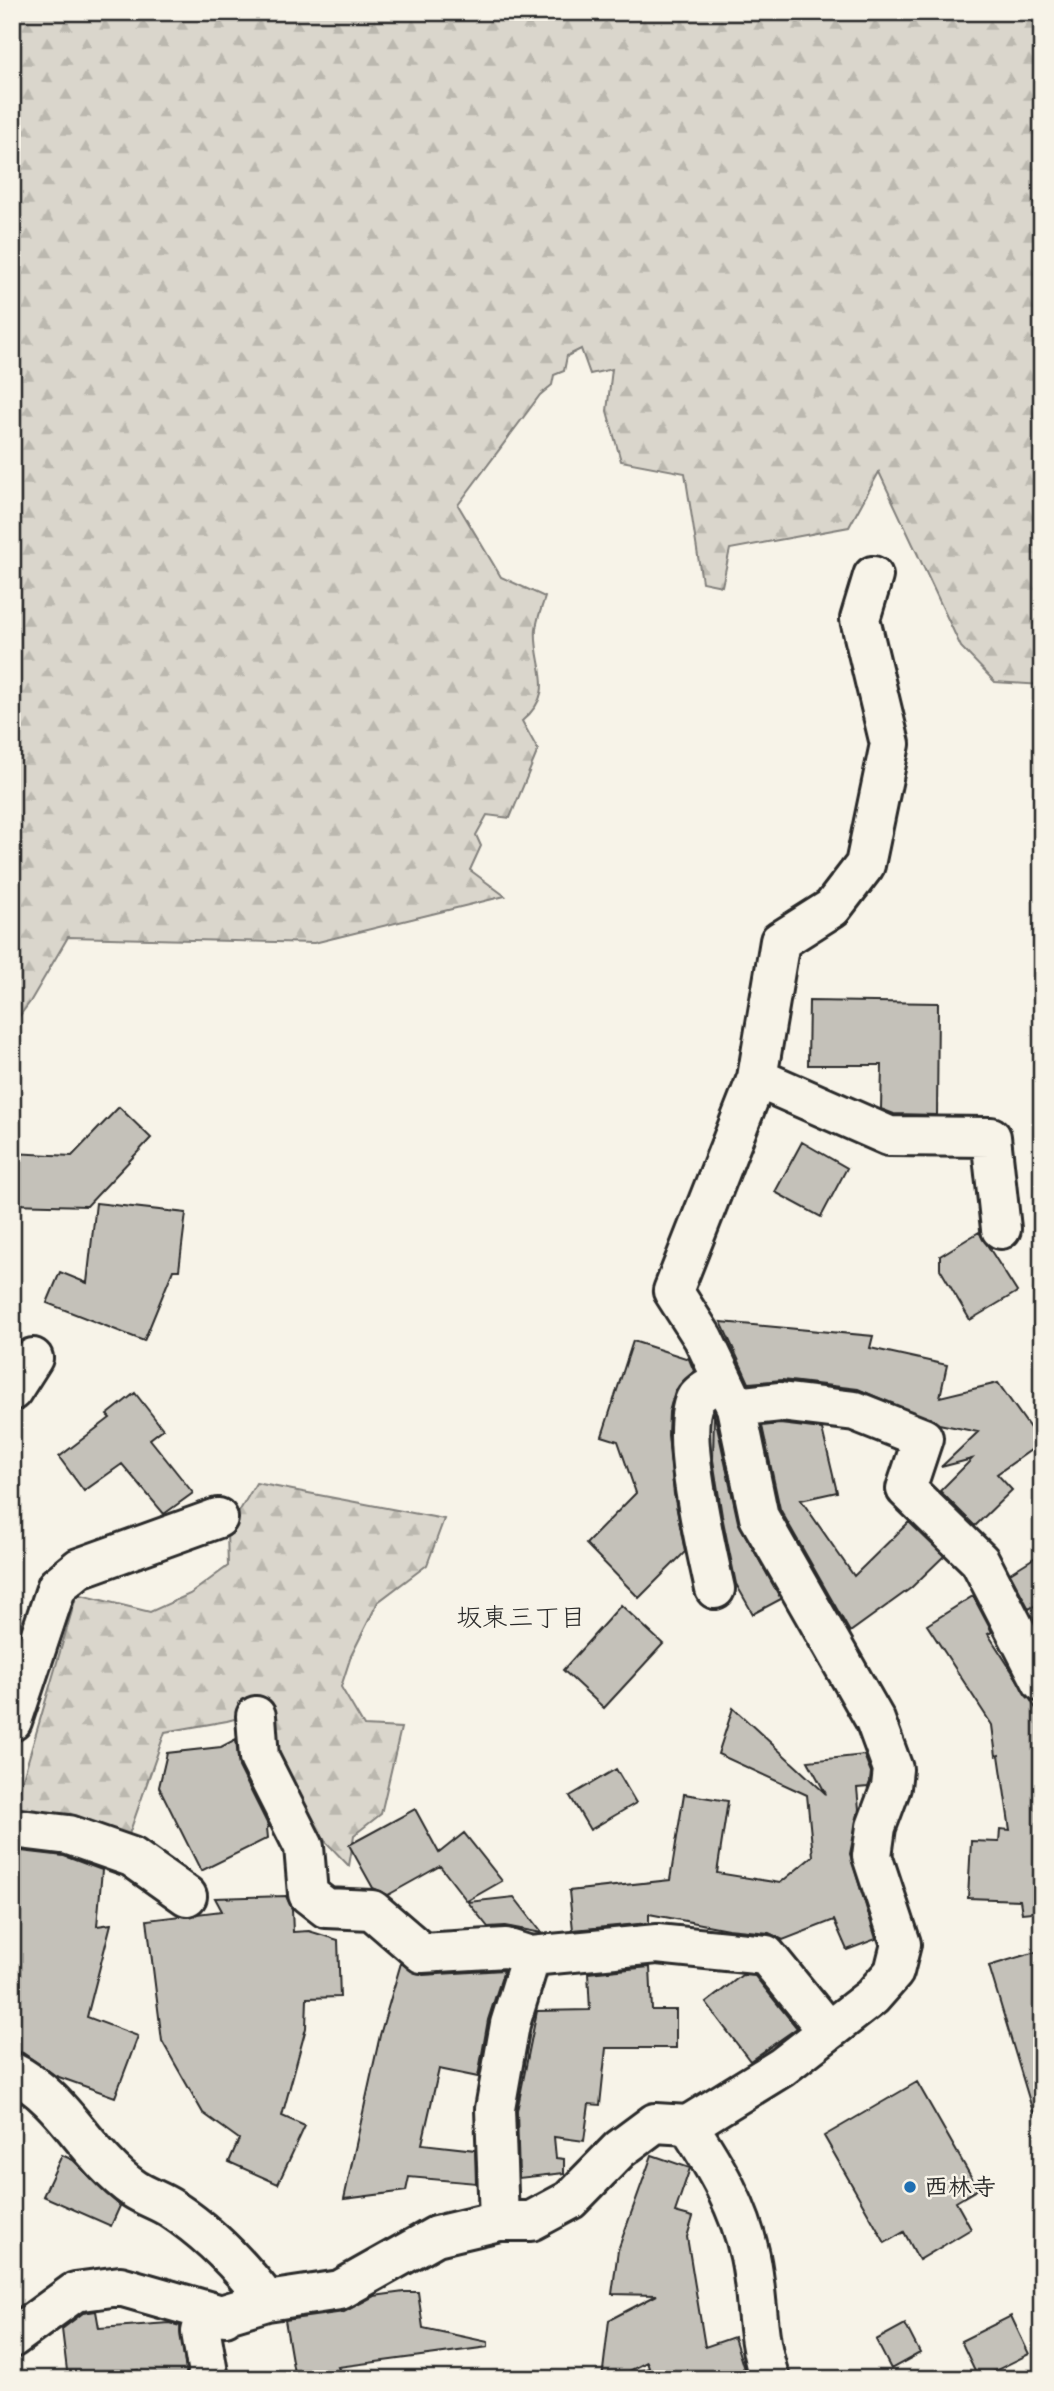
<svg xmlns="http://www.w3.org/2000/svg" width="1054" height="2391" viewBox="0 0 1054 2391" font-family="Dekko,'Klee One',sans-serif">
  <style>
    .forest { fill: url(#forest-firs); stroke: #82807c; stroke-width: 2 }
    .building { fill: #c4c1b9; stroke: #2b2b2b; stroke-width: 2 }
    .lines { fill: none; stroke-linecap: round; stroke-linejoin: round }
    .minor-casing { stroke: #2b2b2b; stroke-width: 44 }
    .minor { stroke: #f7f3e8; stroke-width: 38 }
    .poi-dot { fill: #1f6fb2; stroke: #f7f3e8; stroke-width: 2.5 }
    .labels { text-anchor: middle; stroke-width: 5; stroke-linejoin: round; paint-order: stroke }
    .poi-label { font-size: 24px; font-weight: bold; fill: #2b2b2b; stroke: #f7f3e8; text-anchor: start }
    .neighbourhood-label { font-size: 26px; fill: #2b2b2b; stroke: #f7f3e8 }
  </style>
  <defs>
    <pattern id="forest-firs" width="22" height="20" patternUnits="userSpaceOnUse" patternTransform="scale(1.75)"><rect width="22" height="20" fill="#dad6cc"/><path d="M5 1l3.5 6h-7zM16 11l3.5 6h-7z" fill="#bbb8af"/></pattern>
  </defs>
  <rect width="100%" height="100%" fill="#f7f3e8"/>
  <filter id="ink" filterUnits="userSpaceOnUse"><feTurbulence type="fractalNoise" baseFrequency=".0143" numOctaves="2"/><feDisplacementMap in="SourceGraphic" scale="14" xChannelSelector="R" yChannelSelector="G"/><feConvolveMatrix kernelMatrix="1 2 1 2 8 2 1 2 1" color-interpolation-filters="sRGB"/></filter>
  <g filter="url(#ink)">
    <path class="forest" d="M18 12H1042V685L995 682 961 647 879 472 849 527 730 549 722 586 702 582 685 473 621 461 607 411 612 369 590 374 581 349 567 356 564 371 554 375 552 385 540 395 458 505 501 577 545 597C542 607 537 619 536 629 533 667 559 690 522 721L538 750 510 818 487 815 476 835 481 846 470 870 505 896 314 943 68 937 30 1002 12 1026V28Z
      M256 1483 444 1519 427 1565 378 1602 351 1656 341 1687 364 1726 401 1728 381 1814 354 1835 349 1866 325 1841 276 1759 268 1710 227 1721 165 1732 128 1837 13 1812 77 1594 150 1612 190 1594 228 1566 227 1532Z"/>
    <path class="building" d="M809 1001 938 1003 937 1115 894 1114 881 1109 882 1065H808Z
      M119 1107 151 1138 87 1206 12 1204V1153L72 1156Z
      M802 1142 847 1168 821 1217 775 1192Z
      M96 1203 186 1213 179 1270H173L144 1341 47 1303 60 1272 87 1283Z
      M979 1232 1017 1292 970 1320 940 1269V1256Z
      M721 1322 873 1336 870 1348 947 1365 940 1397 998 1383 1042 1445H1038L997 1474 1012 1490 975 1526 940 1491 972 1459 941 1467 978 1432 939 1424 858 1389 782 1380 749 1383Z
      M633 1341 689 1359 694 1371 675 1391 669 1412 668 1435 674 1494 685 1552 639 1598 586 1544 636 1493 618 1441 602 1436Z
      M135 1393 163 1429 150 1439 193 1493 164 1514 122 1464 84 1491 59 1457 110 1418 107 1415Z
      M714 1412 738 1522 781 1599 753 1614 736 1584 722 1516 713 1460Z
      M780 1424 822 1429 837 1492 801 1500 854 1576 909 1522 944 1556 911 1588 850 1632 780 1509 762 1426Z
      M1042 1553V1601L1029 1609 1010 1573Z
      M973 1596 992 1632 988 1634 1042 1718V1911L1022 1913 1020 1900 968 1898 971 1841 999 1842 1000 1829 1010 1830 999 1755 996 1756 992 1725 927 1625Z
      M621 1605 663 1644 604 1708 563 1670Z
      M733 1708 826 1794 808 1761 864 1755 871 1772 870 1782 868 1787 857 1788 859 1809 850 1854 876 1939 847 1950 834 1920 783 1940 769 1933 728 1929 649 1914V1923L573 1930 569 1891 670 1880 684 1794 728 1801 717 1873 780 1883 813 1856 807 1795 718 1754Z
      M236 1739 239 1767 269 1827 267 1828 268 1838 201 1871 159 1787 167 1753 221 1747Z
      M616 1769 636 1803 590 1830 570 1796Z
      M415 1809 439 1853 464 1833 502 1881 467 1901 440 1866 388 1895 373 1888 349 1845Z
      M21 1851 64 1856 102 1870 97 1926 111 1924 87 2017 138 2036 115 2097 56 2076 23 2053 12 2050V1953Z
      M286 1896 292 1909 293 1932 309 1931 338 1940 340 1997 307 1998 306 2028 282 2116 305 2126 278 2184 229 2162 239 2139 203 2113 162 2041 147 1920 222 1911 215 1898Z
      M514 1897 542 1933 505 1926 488 1927 468 1902Z
      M1042 1950V2111L1033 2112 989 1966Z
      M401 1963 423 1975 504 1970 488 2020 478 2077 439 2069 422 2144 475 2150 476 2183 409 2177 406 2191 344 2199 380 2035Z
      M650 1967 652 2010H676V2048H606L600 2105 589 2104 584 2141 554 2137 556 2158 564 2159V2173L519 2178 517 2111 537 2011 590 2010 588 1973Z
      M742 1975 755 1976 797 2028 750 2061 706 2003Z
      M917 2082 978 2189 956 2202 971 2229 919 2260 904 2232 885 2243 824 2136Z
      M62 2155 73 2160 120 2206 111 2226 43 2196Z
      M652 2155 690 2168 675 2212 693 2217 687 2237 705 2347 734 2337 747 2379H630L629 2375 649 2368 647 2362 614 2379H602L609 2320 657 2295 612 2294 618 2250Z
      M404 2292H418L423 2328 488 2342V2347L338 2367 343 2379H295L285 2320 344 2312 374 2296Z
      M96 2311 99 2328 169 2323 180 2326 187 2379H138V2370L68 2379 62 2329 83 2313Z
      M1011 2316 1029 2354 979 2379 961 2341Z
      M905 2324 920 2353 891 2369 876 2340Z"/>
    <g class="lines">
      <g class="minor-casing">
        <path id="minor" d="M757 1078 889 1136 991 1137 1001 1229
          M12 1391 33 1358
          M736 1407 780 1402 855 1411 923 1438 906 1489 980 1561 1042 1682
          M715 1589C707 1552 677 1429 696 1398 702 1390 713 1385 722 1380
          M256 1716 259 1758 304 1847 308 1894 326 1908 372 1910 422 1953 506 1948 531 1956 510 2024 495 2109 499 2221
          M12 1721 57 1586 79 1568 218 1518
          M12 1828 69 1835 132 1857 187 1896
          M531 1956 657 1944 766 1955 827 2030
          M12 2072C65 2098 87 2157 134 2189 146 2197 160 2201 172 2209 210 2234 240 2265 267 2301
          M688 2125C715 2166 740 2208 750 2256 759 2299 755 2335 770 2379
          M12 2338 75 2292 120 2286 225 2316
          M209 2379 201 2332 204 2320 267 2301 340 2290 436 2236 499 2221H531L570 2200 620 2149 655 2123 688 2125 782 2067 872 1997 894 1972 901 1944 872 1856 876 1827 891 1787 893 1769 875 1720 759 1517 736 1407 703 1338 673 1291 757 1078 780 941 832 908 865 865 890 744 860 619 873 576"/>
      </g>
      <use href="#minor" class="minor"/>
    </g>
  </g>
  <circle class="poi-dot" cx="910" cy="2187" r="7"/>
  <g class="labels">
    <g class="poi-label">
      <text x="924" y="2195">西林寺</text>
    </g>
    <g class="neighbourhood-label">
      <text x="521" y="1626">坂東三丁目</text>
    </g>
  </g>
  <rect width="1054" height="2391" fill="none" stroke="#f7f3e8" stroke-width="42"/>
  <rect x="21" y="21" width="1012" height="2349" fill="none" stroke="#2b2b2b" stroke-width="2.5" filter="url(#ink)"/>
</svg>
